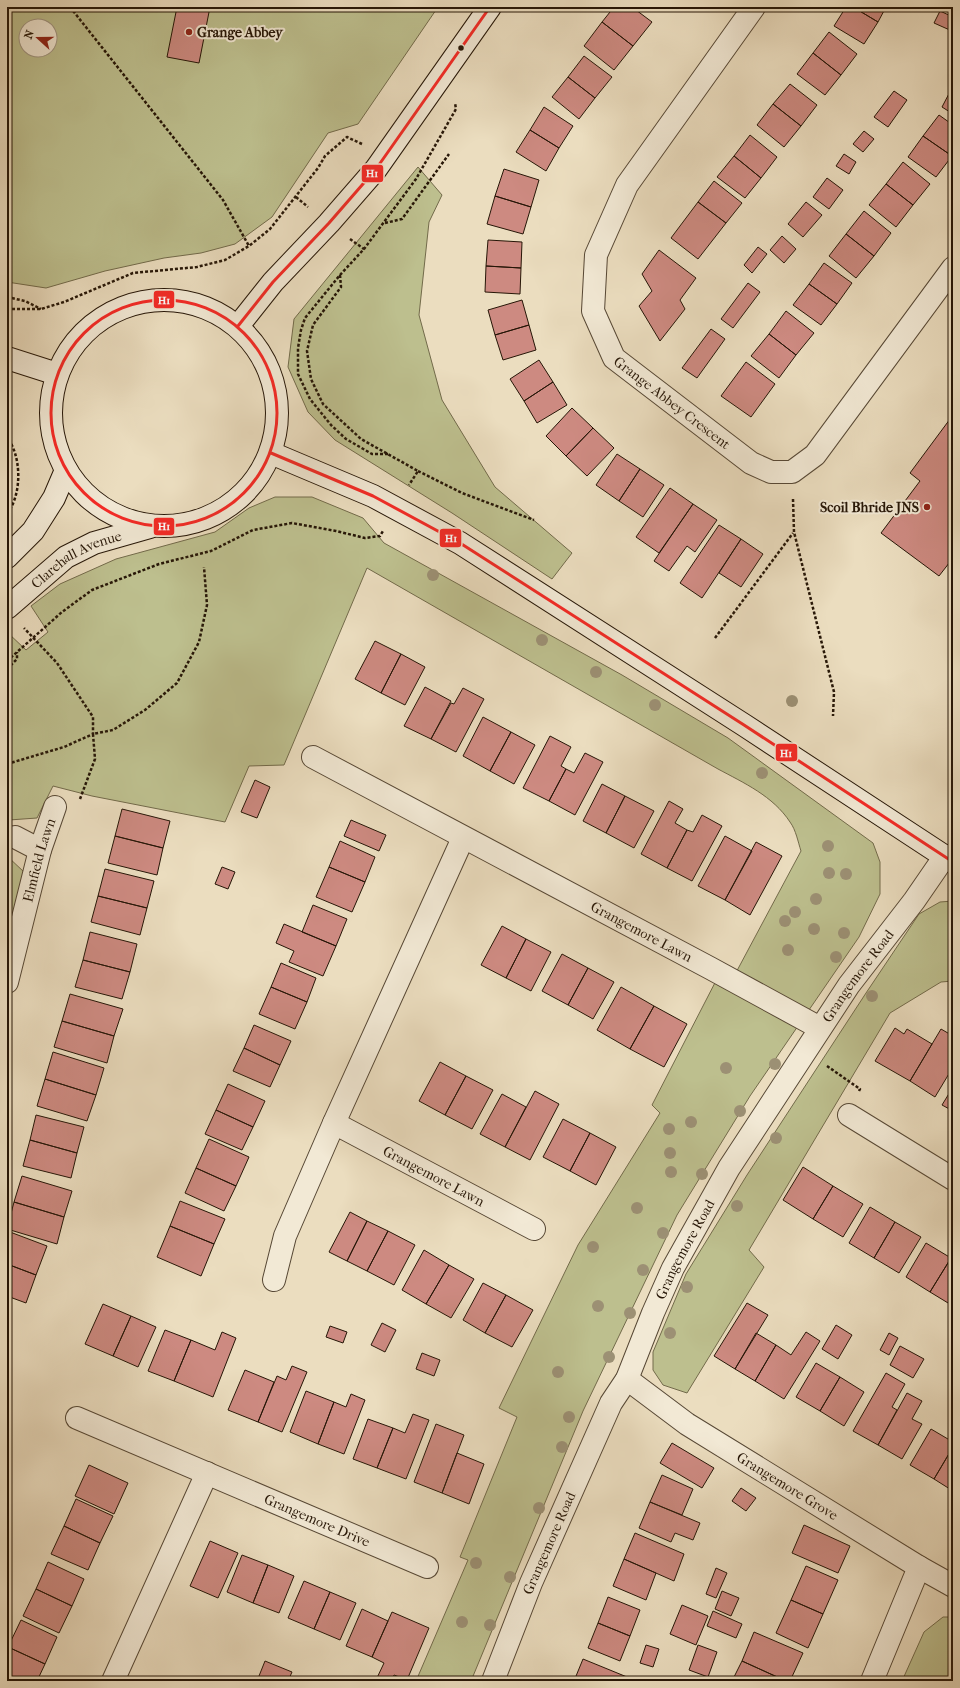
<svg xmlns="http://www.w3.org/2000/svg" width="960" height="1688" viewBox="0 0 960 1688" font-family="'IM FELL French Canon',serif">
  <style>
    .green { fill: #bdbf8e; stroke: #726a4a; fill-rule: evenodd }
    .building { fill: #cd8a81; stroke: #261607 }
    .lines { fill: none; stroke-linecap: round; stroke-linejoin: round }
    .street-casing { stroke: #574835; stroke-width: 24 }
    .secondary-casing { stroke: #261607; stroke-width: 24 }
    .path { stroke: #261607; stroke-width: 2.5; stroke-dasharray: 3 2; stroke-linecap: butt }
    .street { stroke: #f2e9d5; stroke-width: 22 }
    .secondary { stroke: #f2e9d5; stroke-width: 22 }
    .bus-1-casing { stroke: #f2e9d5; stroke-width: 6 }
    .bus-1 { stroke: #f52a26; stroke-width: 3 }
    .tree { fill: #9c9074 }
    .poi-dot { fill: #8f2418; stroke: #f2e9d5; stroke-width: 1.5 }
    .bus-dot { fill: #261607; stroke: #f2e9d5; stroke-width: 1.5 }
    .labels { text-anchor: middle; stroke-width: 4; stroke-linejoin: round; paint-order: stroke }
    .poi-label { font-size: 14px; font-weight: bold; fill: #261607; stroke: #f2e9d5; text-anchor: start }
    .street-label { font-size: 14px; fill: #261607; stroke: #f2e9d5 }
    .line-badge { stroke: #f2e9d5; stroke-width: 1.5 }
    .badge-label { font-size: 11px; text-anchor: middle; font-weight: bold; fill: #fff }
  </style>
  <rect width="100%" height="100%" fill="#ebddbf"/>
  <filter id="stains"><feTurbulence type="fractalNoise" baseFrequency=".005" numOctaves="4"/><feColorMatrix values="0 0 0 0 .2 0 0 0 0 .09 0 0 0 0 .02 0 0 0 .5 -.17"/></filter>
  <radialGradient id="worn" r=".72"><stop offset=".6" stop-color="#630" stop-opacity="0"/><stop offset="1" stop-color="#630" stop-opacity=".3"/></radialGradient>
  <path class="green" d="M7 7H438L358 124 328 133 272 217 235 244 201 253 164 258 105 271 46 288 7 282ZM26 26H50V50H26Z
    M418 167 442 195 429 222 419 315 442 400 495 487 572 553 552 579 452 513 335 440 308 412 288 367 294 319Z
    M275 497H312L363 518 384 543 622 675 728 738 873 843 880 862V894L859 937 750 1096 677 1215 583 1411 471 1681H416L468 1560 460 1557 517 1417 499 1408 578 1245 660 1113 652 1105 720 973 732 980 801 851C798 842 796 830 790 822 773 796 744 783 718 769L367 568 284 765 249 766 225 822 92 796 53 786 37 818 9 820 7 827V632L26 650 48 632 31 606 60 584 116 559 215 532 249 508Z
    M7 856 24 872 7 935Z
    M953 901V981L941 982 890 1013 749 1250 764 1267 687 1393 663 1385 653 1370V1352L686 1274 747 1175 866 993 919 914 940 902Z
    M943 1617H953V1681H902L924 1632Z"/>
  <path class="building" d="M177 7H210L199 63 167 57Z
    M614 7H632L652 22 633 46 602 22Z
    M846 7H853L878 22 864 44 834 26Z
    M853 7H886L878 22Z
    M940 11 953 17 952 31 934 23Z
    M602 22 633 46 614 70 584 46Z
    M829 32 857 54 841 75 813 53Z
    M813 53 841 75 825 95 797 74Z
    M584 56 612 77 595 98 568 77Z
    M568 77 595 98 579 119 552 97Z
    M790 84 817 105 801 126 773 104Z
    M953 86V114L942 107Z
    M894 91 907 100 888 127 874 117Z
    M773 104 801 126 784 147 757 125Z
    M544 107 573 126 559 148 530 130Z
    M939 115 953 125V154L952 156 923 136Z
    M530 130 559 148 546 171 516 152Z
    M864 131 874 139 863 152 853 144Z
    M750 135 777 157 761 178 734 156Z
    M923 136 952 156 936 177 908 157Z
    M844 154 856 162 849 174 836 166Z
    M734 156 761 178 745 198 717 177Z
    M903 162 930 184 913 205 886 184Z
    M504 169 539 180 531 207 495 196Z
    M827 178 843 190 829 209 813 197Z
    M714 181 742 203 726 223 698 202Z
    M886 184 913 205 896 227 869 205Z
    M495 196 531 207 523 234 487 224Z
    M698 202 726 223 698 259 671 238Z
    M806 202 822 215 803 237 788 224Z
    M864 211 891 233 874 256 846 234Z
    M846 234 874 256 856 278 829 256Z
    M782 236 796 249 784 263 770 250Z
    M488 240 522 242 521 268 486 266Z
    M758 247 767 254 752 273 744 265Z
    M659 250 696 278 680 300 685 309 660 341 639 306 652 291 642 274Z
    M824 263 852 283 837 304 809 284Z
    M486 266 521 268 520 294 485 292Z
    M748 283 760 292 733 328 721 319Z
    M809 284 837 304 821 325 793 305Z
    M522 300 529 325 495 335 488 310Z
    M786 311 814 333 796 355 769 334Z
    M529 325 536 350 503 360 495 335Z
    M711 329 725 339 697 378 682 368Z
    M769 334 796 355 779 378 751 356Z
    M539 360 553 382 524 401 510 379Z
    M746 362 775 384 751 417 721 396Z
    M553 382 567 405 537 423 524 401Z
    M572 408 593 428 566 456 546 436Z
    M953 415V558L939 576 881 533 920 481 910 473Z
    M593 428 614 448 587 476 566 456Z
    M617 454 640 469 619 501 596 485Z
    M640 469 664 485 643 517 619 501Z
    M670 488 693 504 659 553 636 537Z
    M693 504 717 520 695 552 687 546 669 571 654 561Z
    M719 525 741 539 702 598 680 583Z
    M741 539 763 554 741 587 719 573Z
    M375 641 401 654 381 693 355 679Z
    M401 654 425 667 405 705 381 693Z
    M425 687 451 701 431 739 404 726Z
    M463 688 484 699 456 752 431 739 451 703 454 704Z
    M483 717 511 732 490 771 463 756Z
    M511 732 535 745 514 784 490 771Z
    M550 736 571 747 561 766 566 769 549 801 523 788Z
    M585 753 603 762 575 815 549 801 566 769 574 773Z
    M255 780 270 787 257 818 241 812Z
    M602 784 625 796 606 833 583 821Z
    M625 796 654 811 634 848 606 833Z
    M669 801 683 809 675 823 687 830 667 868 641 854Z
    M122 809 170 821 163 848 115 836Z
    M702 815 722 826 692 881 667 868 687 830 693 832Z
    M351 820 386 835 379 851 344 836Z
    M115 836 163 848 157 875 108 863Z
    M725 836 752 851 725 900 698 886Z
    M340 841 375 857 365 882 329 867Z
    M756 842 782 856 750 915 725 900Z
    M222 867 235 872 228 889 215 884Z
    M329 867 365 882 352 912 316 897Z
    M105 869 154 881 147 908 98 896Z
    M98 896 147 908 140 935 91 922Z
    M313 905 347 919 336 946 302 932Z
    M284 924 336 946 323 976 289 962 294 951 276 943Z
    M502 926 526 939 506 978 481 965Z
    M90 932 137 944 130 972 83 960Z
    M526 939 551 952 531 991 506 978Z
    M562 954 588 968 568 1005 542 991Z
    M83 960 130 972 122 999 75 987Z
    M281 963 316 978 307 1002 271 987Z
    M588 968 614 982 593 1019 568 1005Z
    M271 987 307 1002 295 1029 259 1014Z
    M621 987 654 1006 630 1049 597 1030Z
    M70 994 123 1009 114 1036 62 1021Z
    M654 1006 687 1024 664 1067 630 1049Z
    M62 1021 114 1036 107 1063 54 1047Z
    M254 1025 291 1041 280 1065 244 1048Z
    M895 1028 904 1034 907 1029 932 1044 910 1081 875 1061Z
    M941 1029 953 1036V1067L935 1097 910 1081Z
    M244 1048 280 1065 270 1087 233 1071Z
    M53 1052 104 1068 96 1095 45 1079Z
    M440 1062 466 1076 445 1115 419 1101Z
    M466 1076 493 1090 472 1129 445 1115Z
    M45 1079 96 1095 87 1121 37 1106Z
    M228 1084 265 1101 253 1127 216 1110Z
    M953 1087V1111L942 1105Z
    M535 1091 559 1104 530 1160 505 1147Z
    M502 1094 526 1107 505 1147 480 1134Z
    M216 1110 253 1127 242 1150 205 1134Z
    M36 1115 84 1127 77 1153 30 1140Z
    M563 1119 590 1133 570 1171 543 1157Z
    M590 1133 616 1147 596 1185 570 1171Z
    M209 1139 249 1157 236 1186 196 1168Z
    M30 1140 77 1153 71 1178 23 1166Z
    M803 1167 833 1186 813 1219 783 1200Z
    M196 1168 236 1186 224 1211 185 1193Z
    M22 1176 72 1191 64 1217 14 1202Z
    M833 1186 863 1204 843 1237 813 1219Z
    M180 1201 225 1219 214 1244 170 1226Z
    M14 1202 64 1217 57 1244 7 1229Z
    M870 1207 895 1222 874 1258 849 1243Z
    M350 1212 367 1221 347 1261 329 1252Z
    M367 1221 388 1231 367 1271 347 1261Z
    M895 1222 921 1237 899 1273 874 1258Z
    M170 1226 214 1244 201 1276 157 1257Z
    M388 1231 415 1245 394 1285 367 1271Z
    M10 1232 47 1246 36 1275 7 1264V1240Z
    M926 1243 951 1258 930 1292 906 1277Z
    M424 1250 449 1265 426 1304 402 1290Z
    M951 1258 953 1259V1306L930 1292Z
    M7 1264 36 1275 26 1303 7 1296Z
    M449 1265 474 1279 451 1318 426 1304Z
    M483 1283 506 1295 485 1333 463 1320Z
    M506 1295 533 1310 512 1347 485 1333Z
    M747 1303 768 1315 735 1369 714 1356Z
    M103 1304 131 1316 113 1356 85 1344Z
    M131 1316 156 1327 138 1367 113 1356Z
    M382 1323 396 1330 385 1352 371 1345Z
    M836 1325 852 1335 838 1359 822 1349Z
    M330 1326 347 1332 343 1343 326 1337Z
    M165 1330 191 1340 174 1381 148 1371Z
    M222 1332 236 1338 213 1397 174 1381 191 1340 215 1350Z
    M806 1332 820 1341 784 1399 755 1381 776 1345 791 1355Z
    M756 1333 776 1345 755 1381 735 1369Z
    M889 1333 898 1338 889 1355 880 1350Z
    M900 1346 924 1359 913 1378 890 1365Z
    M422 1353 440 1360 434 1376 416 1369Z
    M816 1363 840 1377 820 1411 796 1397Z
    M292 1366 307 1372 282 1432 258 1422 277 1376 286 1380Z
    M245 1370 274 1382 258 1422 228 1410Z
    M886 1373 905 1384 892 1407 897 1410 878 1445 853 1431Z
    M840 1377 864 1392 844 1426 820 1411Z
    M306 1391 334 1402 318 1444 290 1432Z
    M907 1393 922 1401 912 1419 922 1424 902 1459 878 1445Z
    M351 1394 365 1400 344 1454 318 1444 334 1402 346 1407Z
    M413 1414 429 1420 406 1479 377 1468 393 1428 405 1433Z
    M368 1419 393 1428 377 1468 353 1459Z
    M436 1424 464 1435 442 1493 414 1482Z
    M931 1429 953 1442V1447L934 1479 910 1465Z
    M672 1443 714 1468 702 1488 660 1463Z
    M953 1447V1491L934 1479Z
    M457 1453 484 1464 469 1504 442 1493Z
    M89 1465 128 1483 114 1514 75 1496Z
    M662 1475 693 1489 682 1515 650 1502Z
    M741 1488 756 1498 746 1511 732 1501Z
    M76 1499 113 1516 100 1543 64 1526Z
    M650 1502 700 1523 693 1540 675 1533 671 1542 639 1528Z
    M804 1525 850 1546 838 1573 792 1553Z
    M64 1526 100 1543 88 1570 51 1554Z
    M635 1533 684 1554 674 1581 624 1559Z
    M210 1541 238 1553 218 1598 190 1586Z
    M242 1555 268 1565 253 1603 227 1592Z
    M624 1559 656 1573 646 1600 613 1586Z
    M48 1562 84 1579 72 1606 36 1589Z
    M268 1565 294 1576 279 1613 253 1603Z
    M806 1566 838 1580 823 1614 791 1600Z
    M716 1568 727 1573 716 1598 706 1594Z
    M304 1581 330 1592 314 1629 288 1618Z
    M36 1589 72 1606 59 1633 23 1616Z
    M722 1591 739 1598 731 1616 715 1609Z
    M330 1592 356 1603 340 1640 314 1629Z
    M608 1597 640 1610 630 1636 598 1623Z
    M791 1600 823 1614 808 1648 776 1633Z
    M682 1605 708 1616 696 1645 670 1634Z
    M362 1609 388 1621 372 1657 346 1646Z
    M713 1611 742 1624 736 1638 707 1626Z
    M392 1612 429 1628 407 1680 394 1675 391 1681H379L376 1680 384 1663 372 1657Z
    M21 1620 57 1637 45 1664 8 1647Z
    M598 1623 630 1636 620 1661 588 1648Z
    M754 1632 803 1653 790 1681H786L742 1661Z
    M646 1645 659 1649 653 1667 640 1663Z
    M698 1645 717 1652 708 1677 689 1670Z
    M8 1647 45 1664 37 1681H11L7 1679V1650Z
    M583 1659 627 1677 625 1681H574Z
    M265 1661 292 1672 288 1681H257Z
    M742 1661 786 1681H732Z"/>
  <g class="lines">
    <g class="street-casing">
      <g id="street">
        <path id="s1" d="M754 7 627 185 596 255 593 311 614 358 751 463 771 472H792L815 455 953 268"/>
        <path id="s2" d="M313 757 710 968 820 1028"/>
        <path d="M15 837 40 850"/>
        <path id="s3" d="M7 982 40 850 55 807"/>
        <path d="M849 1115 953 1179"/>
        <path id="s4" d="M334 1123 534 1229"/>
        <path d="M274 1280 285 1236 334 1123 463 838"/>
        <path id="s5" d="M627 1379 687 1424 919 1567 953 1586"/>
        <path id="s6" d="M77 1418 427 1567"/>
        <path d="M113 1681 207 1473"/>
        <path id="s7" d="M493 1681 531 1583 611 1403 627 1379 653 1313 673 1268 729 1168 849 985 914 901 945 856"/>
        <path d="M872 1681 919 1567"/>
      </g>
    </g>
    <g class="secondary-casing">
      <g id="secondary">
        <circle cx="164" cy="413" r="113"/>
        <path d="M238 326 273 282 329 223 376 169 490 7"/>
        <path d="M7 358 57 374"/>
        <path d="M271 453 373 496 460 543 744 725 953 862"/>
        <path d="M7 557 33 531 54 498 66 470"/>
        <path id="s8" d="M7 608 66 557 94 543 150 527"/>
      </g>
    </g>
    <path class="path" d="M70 7 223 200 249 246
      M296 197 308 207
      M385 223 402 219 449 154
      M350 239 364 249
      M340 275 341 287 313 325 307 351 311 379 323 404 361 439 418 471 409 485
      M7 297 25 301 41 309
      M7 309H41L64 302 133 273 197 267 225 260 249 246 270 229 318 168 325 156 347 137 362 144
      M7 435C10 441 13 447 15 453 21 473 19 498 7 514
      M388 454H372L346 439 331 425 310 399 298 374V348L301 330 305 318 340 275 364 249 416 179 456 109 455 103
      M418 471 462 493 534 520
      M793 499 794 532 834 692 833 716
      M715 638 793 533
      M7 661 62 612 92 590 159 564 211 551 253 530 292 523 336 531 365 538 380 536 383 531
      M7 669 17 659V652
      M7 764 64 747 93 734V717L57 663 24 628
      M80 799 95 759 93 734 113 730 145 710 177 683 199 642 207 605 204 567
      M827 1066 860 1089 859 1091"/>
    <use href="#street" class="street"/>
    <use href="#secondary" class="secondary"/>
    <g class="bus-1-casing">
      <path id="bus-1" d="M51 413a113 113 0 1 1 226 0a113 113 0 1 1-226 0Z
        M238 326 273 282 329 223 376 169 490 7
        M271 453 373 496 460 543 744 725 953 862"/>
    </g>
    <use href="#bus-1" class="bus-1"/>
  </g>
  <g class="tree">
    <circle cx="433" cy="575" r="6"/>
    <circle cx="542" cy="640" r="6"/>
    <circle cx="596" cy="672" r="6"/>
    <circle cx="792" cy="701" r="6"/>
    <circle cx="655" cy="705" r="6"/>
    <circle cx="762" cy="773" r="6"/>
    <circle cx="828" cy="846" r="6"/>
    <circle cx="829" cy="873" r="6"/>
    <circle cx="846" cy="874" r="6"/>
    <circle cx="816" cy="899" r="6"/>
    <circle cx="795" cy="912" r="6"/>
    <circle cx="785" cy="921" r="6"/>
    <circle cx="814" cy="929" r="6"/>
    <circle cx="844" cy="933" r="6"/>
    <circle cx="788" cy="950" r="6"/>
    <circle cx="836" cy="957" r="6"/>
    <circle cx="872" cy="996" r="6"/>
    <circle cx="775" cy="1064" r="6"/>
    <circle cx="726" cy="1068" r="6"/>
    <circle cx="740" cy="1111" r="6"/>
    <circle cx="691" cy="1122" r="6"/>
    <circle cx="669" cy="1129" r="6"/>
    <circle cx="776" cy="1138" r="6"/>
    <circle cx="670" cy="1153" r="6"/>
    <circle cx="671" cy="1172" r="6"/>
    <circle cx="702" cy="1174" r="6"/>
    <circle cx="737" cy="1206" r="6"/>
    <circle cx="637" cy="1208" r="6"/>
    <circle cx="663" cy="1233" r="6"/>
    <circle cx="593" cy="1247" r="6"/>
    <circle cx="643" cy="1270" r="6"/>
    <circle cx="687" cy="1287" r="6"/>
    <circle cx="598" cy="1306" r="6"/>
    <circle cx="630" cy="1313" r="6"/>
    <circle cx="670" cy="1333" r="6"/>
    <circle cx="609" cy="1357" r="6"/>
    <circle cx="558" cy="1372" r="6"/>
    <circle cx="569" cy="1417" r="6"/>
    <circle cx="562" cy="1447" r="6"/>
    <circle cx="539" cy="1508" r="6"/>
    <circle cx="476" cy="1563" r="6"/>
    <circle cx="510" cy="1577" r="6"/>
    <circle cx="462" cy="1622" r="6"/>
    <circle cx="490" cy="1625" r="6"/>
  </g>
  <g class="poi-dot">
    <circle cx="189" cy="32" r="4"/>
    <circle cx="927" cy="507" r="4"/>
  </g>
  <circle class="bus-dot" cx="461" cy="48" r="3.5"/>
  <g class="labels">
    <g class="poi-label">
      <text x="197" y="37">Grange Abbey</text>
      <text x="919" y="512" text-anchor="end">Scoil Bhride JNS</text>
    </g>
    <g class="street-label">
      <text dy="5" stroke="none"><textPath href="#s1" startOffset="476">Grange Abbey Crescent</textPath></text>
      <text dy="5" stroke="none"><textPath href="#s8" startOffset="86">Clarehall Avenue</textPath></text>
      <text dy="5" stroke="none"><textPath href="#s3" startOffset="126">Elmfield Lawn</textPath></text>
      <text dy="5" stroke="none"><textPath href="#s2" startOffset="372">Grangemore Lawn</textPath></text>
      <text dy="5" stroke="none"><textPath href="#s7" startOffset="797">Grangemore Road</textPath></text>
      <text dy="5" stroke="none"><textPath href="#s4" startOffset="113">Grangemore Lawn</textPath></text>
      <text dy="5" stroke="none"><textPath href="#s7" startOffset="473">Grangemore Road</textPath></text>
      <text dy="5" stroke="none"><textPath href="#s5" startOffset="193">Grangemore Grove</textPath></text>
      <text dy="5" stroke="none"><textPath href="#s6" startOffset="261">Grangemore Drive</textPath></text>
      <text dy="5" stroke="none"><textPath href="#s7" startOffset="149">Grangemore Road</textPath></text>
    </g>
  </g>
  <g class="line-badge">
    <rect x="361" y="164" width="23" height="19" rx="4" fill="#f52a26"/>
    <rect x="153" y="290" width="22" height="19" rx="4" fill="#f52a26"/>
    <rect x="153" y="517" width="22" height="19" rx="4" fill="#f52a26"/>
    <rect x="439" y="528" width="23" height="20" rx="4" fill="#f52a26"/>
    <rect x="775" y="743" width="23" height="19" rx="4" fill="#f52a26"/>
  </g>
  <g class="badge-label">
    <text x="372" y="177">H1</text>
    <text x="164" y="304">H1</text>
    <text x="164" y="530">H1</text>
    <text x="451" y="542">H1</text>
    <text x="786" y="757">H1</text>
  </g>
  <rect width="960" height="1688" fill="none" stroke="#ebddbf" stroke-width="24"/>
  <rect x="8" y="8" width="944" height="1672" fill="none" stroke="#261607" stroke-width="2"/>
  <rect x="12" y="12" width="936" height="1664" fill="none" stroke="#261607"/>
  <g transform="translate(38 38) rotate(291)"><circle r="19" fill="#f2e9d5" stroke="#a09583"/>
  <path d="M0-3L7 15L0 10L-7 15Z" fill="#8f2418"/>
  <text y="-6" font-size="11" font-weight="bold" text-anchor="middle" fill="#261607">N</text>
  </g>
  <rect width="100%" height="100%" filter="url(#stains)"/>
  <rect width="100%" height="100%" fill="url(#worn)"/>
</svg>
